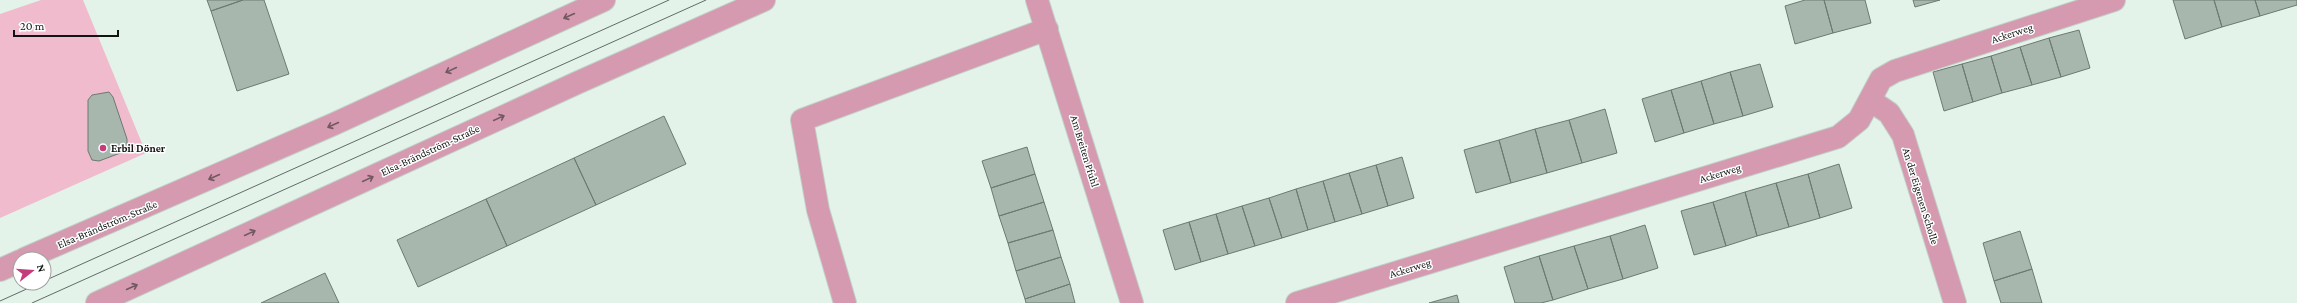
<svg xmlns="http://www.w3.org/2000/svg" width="2297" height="303" viewBox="0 0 2297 303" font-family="'Crimson Pro',serif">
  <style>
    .green { fill: #f1bbce }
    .building { fill: #a8b7ae; stroke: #6c7a71 }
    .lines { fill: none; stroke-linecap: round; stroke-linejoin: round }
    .minor-casing { stroke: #c1cfc7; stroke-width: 24 }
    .minor { stroke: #d59ab0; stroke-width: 22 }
    .tram { stroke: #626b66; stroke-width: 1 }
    .oneway { stroke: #725861 }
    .poi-dot { fill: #c33c7c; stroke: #fff; stroke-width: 1.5 }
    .labels { text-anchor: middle; stroke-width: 3; stroke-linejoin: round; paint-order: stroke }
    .street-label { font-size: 11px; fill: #101512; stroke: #fff }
    .poi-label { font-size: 11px; font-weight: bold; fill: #101512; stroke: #fff; text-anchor: start }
  </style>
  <rect width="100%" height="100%" fill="#e3f3ea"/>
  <path class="green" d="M41 0H83L146 153 0 218V14Z"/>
  <path class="building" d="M207 0H243L211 11Z
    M243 0H264L289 74 237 91 211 11Z
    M1805 0H1824L1833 33 1795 44 1785 6Z
    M1824 0H1865L1871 23 1833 33Z
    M1913 0H1940L1915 7Z
    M2173 0H2214L2222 27 2185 39Z
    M2214 0H2255L2260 16 2222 27Z
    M2255 0H2297V5L2260 16Z
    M2079 30 2090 68 2061 77 2049 38Z
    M2049 38 2061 77 2032 85 2020 47Z
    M2020 47 2032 85 2002 93 1991 56Z
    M1991 56 2002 93 1973 102 1962 64Z
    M1760 64 1773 107 1743 116 1730 72Z
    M1962 64 1973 102 1944 111 1933 72Z
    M1730 72 1743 116 1714 124 1701 81Z
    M1701 81 1714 124 1684 133 1671 90Z
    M1671 90 1684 133 1655 142 1642 99Z
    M109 92 113 97 127 139V147L123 152 99 161 92 160 88 151V100L92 95Z
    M1605 109 1617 153 1582 163 1569 120Z
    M664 116 686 164 596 205 574 158Z
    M1569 120 1582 163 1547 173 1535 129Z
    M1535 129 1547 173 1511 183 1499 140Z
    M1499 140 1511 183 1476 193 1464 150Z
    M1027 147 1035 174 991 188 982 161Z
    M1402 157 1414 198 1388 206 1376 165Z
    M574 158 596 205 507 246 486 199Z
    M1839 164 1852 208 1820 218 1808 174Z
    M1376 165 1388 206 1362 214 1349 173Z
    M1349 173 1362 214 1335 222 1323 181Z
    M1035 174 1044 202 999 216 991 188Z
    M1808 174 1820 218 1789 227 1776 183Z
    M1323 181 1335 222 1308 230 1296 189Z
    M1776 183 1789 227 1757 236 1745 192Z
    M1296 189 1308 230 1282 238 1269 198Z
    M1745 192 1757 236 1726 246 1713 202Z
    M1269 198 1282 238 1255 246 1242 206Z
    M486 199 507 246 418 287 397 240Z
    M1044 202 1053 230 1008 243 999 216Z
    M1713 202 1726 246 1694 255 1681 211Z
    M1242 206 1255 246 1228 254 1216 214Z
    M1216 214 1228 254 1201 262 1189 222Z
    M1189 222 1201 262 1175 270 1163 230Z
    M1645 225 1658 268 1623 279 1610 236Z
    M1053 230 1061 257 1016 271 1008 243Z
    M2020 231 2032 269 1994 281 1983 243Z
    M1610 236 1623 279 1588 289 1574 246Z
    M1574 246 1588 289 1553 300 1539 256Z
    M1539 256 1553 300 1541 303H1515L1504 267Z
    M1061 257 1070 284 1025 299 1016 271Z
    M2032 269 2042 303H2001L1994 281Z
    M325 273 339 303H261Z
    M1070 284 1075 303H1026L1025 299Z
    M1457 295 1459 303H1429Z"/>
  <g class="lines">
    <g class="minor-casing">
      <path id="minor" d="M1037 0 1132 303
        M1870 100 1889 113 1903 135 1955 303
        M24 259 334 124 604 0
        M0 270 20 261
        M97 303 579 82 764 0
        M845 303 818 210 802 120 1047 29
        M1297 303 1838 137 1859 120 1881 79 1895 71 2114 0"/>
    </g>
    <use href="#minor" class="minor"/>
    <path class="tram" d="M44 281 669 0
      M0 301 40 283
      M32 303 706 0"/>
  </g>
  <defs><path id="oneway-shaft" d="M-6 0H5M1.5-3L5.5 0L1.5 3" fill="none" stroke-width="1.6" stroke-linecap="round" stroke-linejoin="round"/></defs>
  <g class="oneway">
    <use href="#oneway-shaft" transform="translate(569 16) rotate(156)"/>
    <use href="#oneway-shaft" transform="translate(451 70) rotate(155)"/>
    <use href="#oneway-shaft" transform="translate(499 118) rotate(-25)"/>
    <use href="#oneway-shaft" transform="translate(333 125) rotate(156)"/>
    <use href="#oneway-shaft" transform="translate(214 177) rotate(156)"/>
    <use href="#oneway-shaft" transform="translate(368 179) rotate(-25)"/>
    <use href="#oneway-shaft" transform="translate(250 233) rotate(-25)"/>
    <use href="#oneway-shaft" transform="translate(132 287) rotate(-24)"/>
  </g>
  <circle class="poi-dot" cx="103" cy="148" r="4"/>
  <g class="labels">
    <g class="street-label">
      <text transform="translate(2012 33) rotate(-18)" y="4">Ackerweg</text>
      <text transform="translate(430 150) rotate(-25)" y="4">Elsa-Brändström-Straße</text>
      <text transform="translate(1085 151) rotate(73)" y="4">Am Breiten Pfuhl</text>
      <text transform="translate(1720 173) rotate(-17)" y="4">Ackerweg</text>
      <text transform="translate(1921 196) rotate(73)" y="4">An der Eigenen Scholle</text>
      <text transform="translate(107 224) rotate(-23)" y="4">Elsa-Brändström-Straße</text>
      <text transform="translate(1410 268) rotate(-17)" y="4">Ackerweg</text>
    </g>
    <g class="poi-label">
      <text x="111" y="152">Erbil Döner</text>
    </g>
  </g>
  <g transform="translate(32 271) rotate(73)"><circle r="19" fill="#ffffff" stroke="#9fa1a0"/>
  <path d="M0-3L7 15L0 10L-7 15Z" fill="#c33c7c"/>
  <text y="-6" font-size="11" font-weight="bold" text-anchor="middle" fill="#101512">N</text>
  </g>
  <path d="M14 30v6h104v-6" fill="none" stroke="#101512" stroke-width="2"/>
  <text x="20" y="30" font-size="12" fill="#101512" stroke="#ffffff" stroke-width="3" paint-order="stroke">20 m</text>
</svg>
